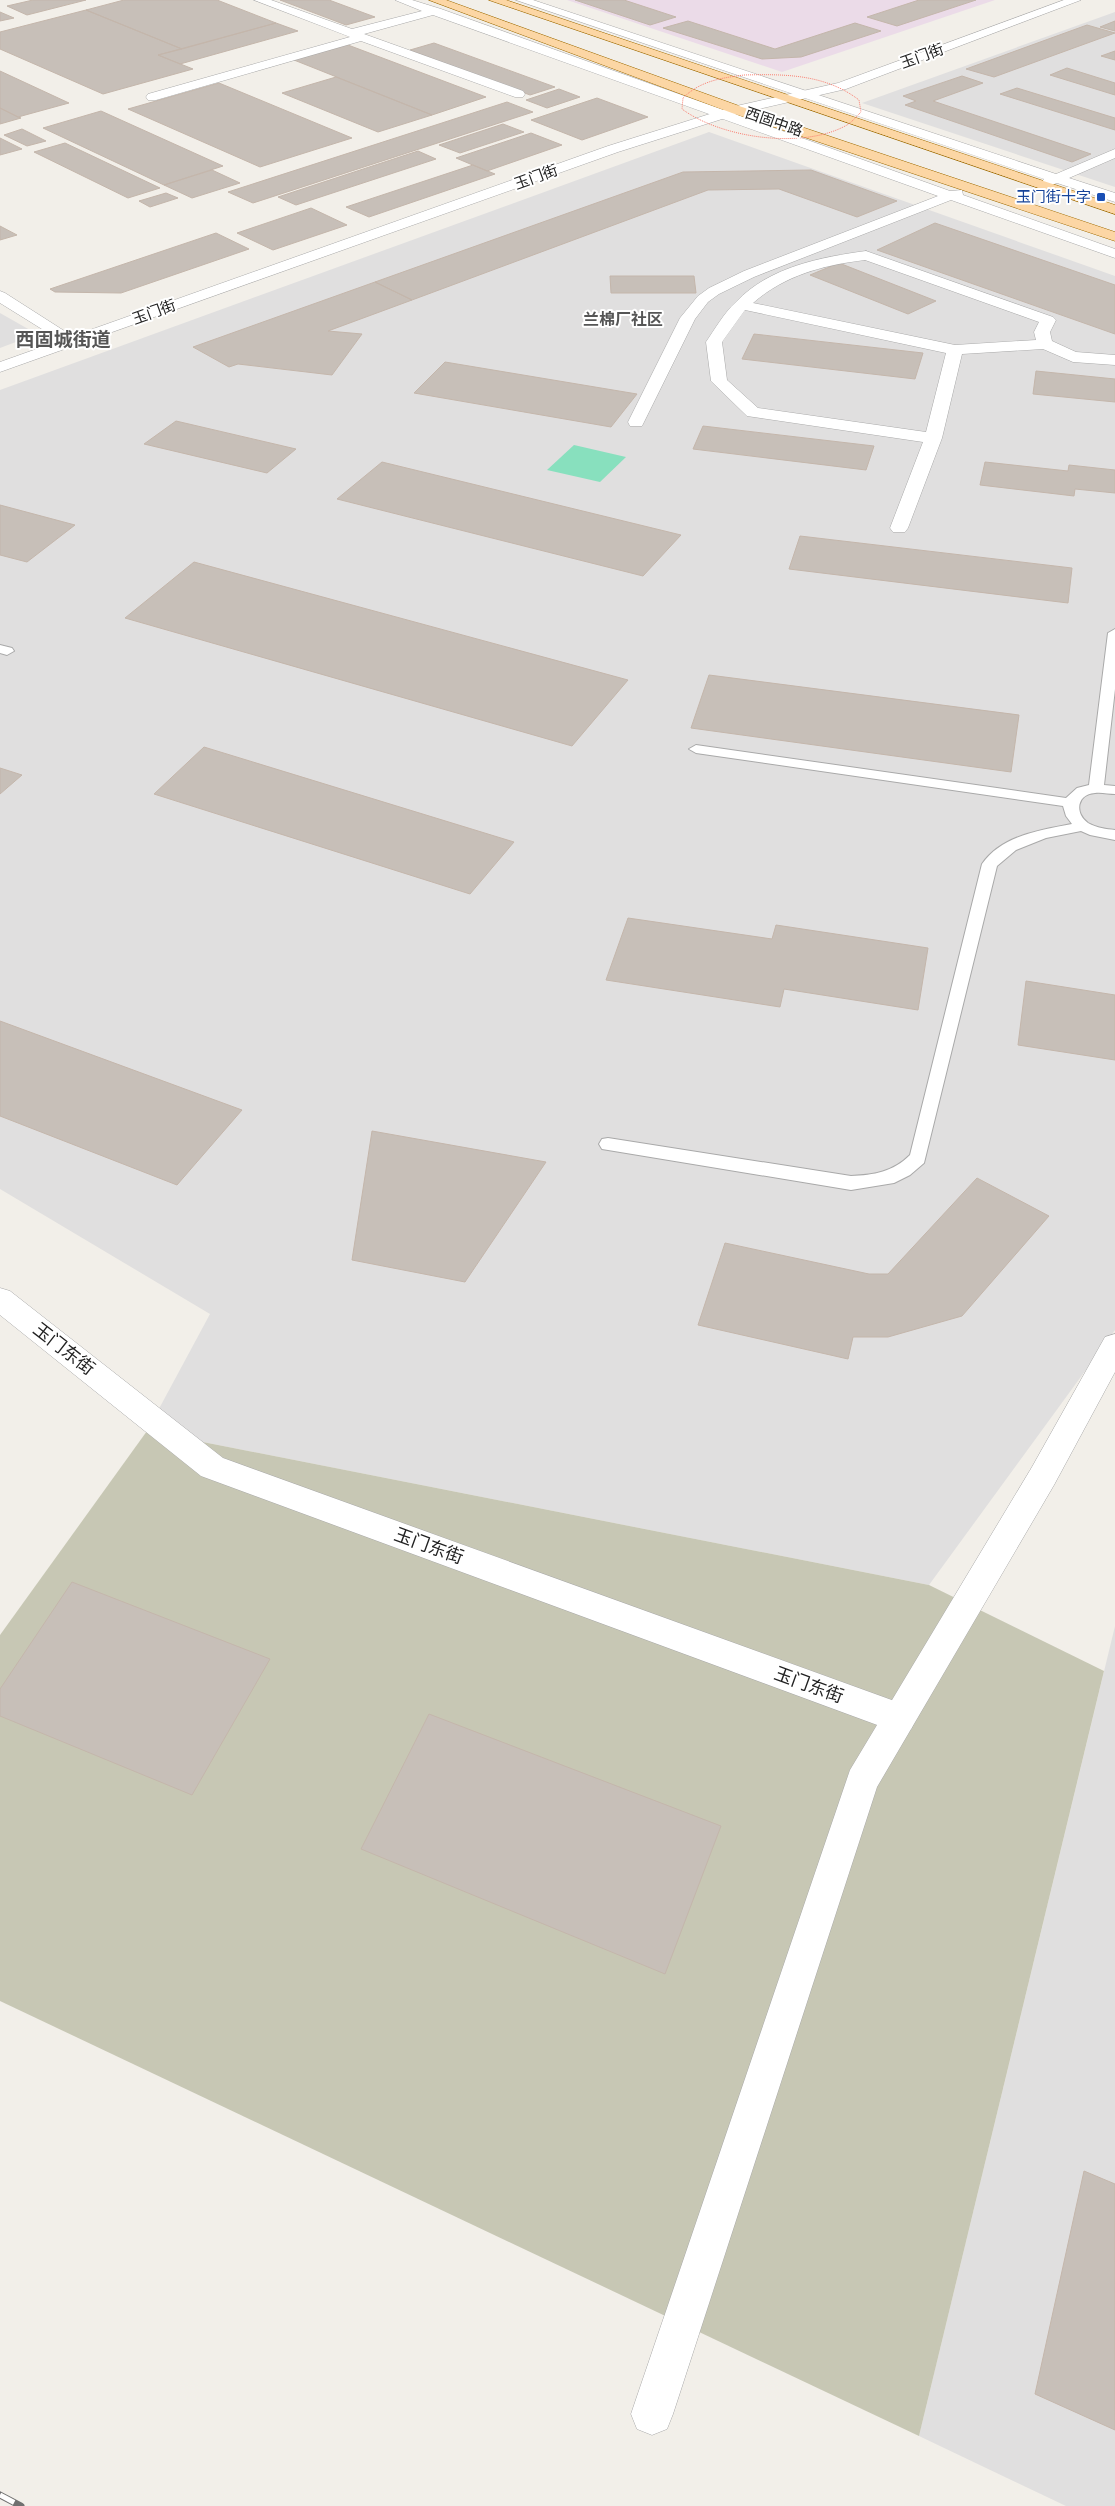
<svg xmlns="http://www.w3.org/2000/svg" width="1115" height="2506" viewBox="0 0 1115 2506" font-family="'Noto Sans','Noto Sans SC',sans-serif">
  <style>
    .residential { fill: #e0dfdf }
    .industrial { fill: #ebdbe8 }
    .construction { fill: #c7c7b4 }
    .pitch { fill: #88e0be }
    .building { fill: #c7bfb8; stroke: #c4b6ab }
    .lines { fill: none; stroke-linecap: round; stroke-linejoin: round }
    .service-casing { stroke: #a9a9a9; stroke-width: 2 }
    .minor-casing { stroke: #a9a9a9; stroke-width: 1 }
    .tertiary-casing { stroke: #a9a9a9; stroke-width: 1 }
    .primary-casing { stroke: #a06b00; stroke-width: 1 }
    .service { fill: #fff; fill-rule: evenodd }
    .minor { fill: #fff; fill-rule: evenodd }
    .tertiary { fill: #fff; fill-rule: evenodd }
    .primary { fill: #fcd6a4; fill-rule: evenodd }
    .rail-casing { stroke: #707070; stroke-width: 7 }
    .rail { stroke: #fff; stroke-width: 5; stroke-dasharray: 16; stroke-linecap: butt }
    .path-bridge { stroke: #fa8072; stroke-width: 1; stroke-dasharray: 1 1; stroke-linecap: butt }
    .transit-dot { fill: #1a4fb4; stroke: #fff; stroke-width: 2 }
    .labels { text-anchor: middle; stroke-width: 4; stroke-linejoin: round; paint-order: stroke }
    .far-street-label { font-size: 15px; fill: #222; stroke: #fff }
    .far-transit-label { font-size: 15px; fill: #164399; stroke: #fff; text-anchor: end }
    .far-neighbourhood-label { font-size: 16px; font-weight: bold; fill: #555; stroke: #fff }
    .street-label { font-size: 18px; fill: #222; stroke: #fff }
    .far-district-label { font-size: 19px; font-weight: bold; fill: #555; stroke: #fff }
  </style>
  <rect width="100%" height="100%" fill="#f2efe9"/>
  <path class="residential" d="M1115 12V187L862 103Z
    M709 132 1115 276V1330L929 1585 147 1431 210 1314 0 1189V390Z
    M0 313 37 334 0 348Z
    M1115 1626V2506H1066L919 2436Z"/>
  <path class="industrial" d="M567 0H995L782 72Z"/>
  <path class="construction" d="M147 1431 929 1585 1104 1671 919 2436 0 2001V1635Z"/>
  <path class="pitch" d="M574 445 626 457 600 482 547 470Z"/>
  <path class="building" d="M33 0H86L27 15 7 6Z
    M124 0H217L276 23 182 49 86 10Z
    M280 0H329L375 17 346 25Z
    M575 0H624L676 17 650 25Z
    M919 0H976L897 26 867 17Z
    M86 10 182 49 158 55 193 69 103 94 0 49V32Z
    M0 12 14 18 0 21Z
    M688 21 775 49 855 23 881 31 801 57 762 59 663 28Z
    M1115 21V31L1100 27Z
    M276 23 298 31 180 64 158 55Z
    M1087 25 1115 33 994 77 966 69Z
    M434 43 555 87 530 95 410 50Z
    M348 45 486 97 432 115 294 60Z
    M1115 51V60L1101 56Z
    M1067 68 1115 83V95L1050 75Z
    M0 71 69 103 18 117 0 108Z
    M962 76 983 83 933 101 1091 154 1072 162 905 105 916 101 903 96Z
    M336 77 432 115 378 132 282 93Z
    M219 83 352 138 260 167 128 109Z
    M1017 88 1115 118V130L1000 94Z
    M559 89 580 97 547 108 526 100Z
    M597 98 648 117 582 140 531 120Z
    M507 102 533 112 253 203 228 192Z
    M0 108 18 117 21 118 0 124Z
    M101 111 223 166 164 185 43 128Z
    M503 124 524 132 460 153 439 145Z
    M22 129 46 141 27 146 4 135Z
    M531 133 562 145 487 171 456 158Z
    M0 138 22 149 0 155Z
    M65 143 160 188 128 198 34 152Z
    M418 151 436 159 296 205 278 197Z
    M473 165 495 174 369 217 346 207Z
    M212 170 240 183 192 198 164 185Z
    M811 170 897 201 857 217 779 189 708 190 412 300 375 282 683 172Z
    M166 193 178 198 150 207 139 201Z
    M311 208 347 225 273 250 237 233Z
    M935 223 1115 285V334L877 250Z
    M0 226 17 235 0 240Z
    M216 233 249 249 121 293 55 292 50 289Z
    M839 263 936 301 908 314 810 275Z
    M610 276H694L696 293H611Z
    M375 282 412 300 328 331 362 334 332 375 238 364 229 367 193 347Z
    M754 334 923 353 915 379 742 359Z
    M445 362 637 394 611 427 414 393Z
    M1036 371 1115 379V402L1033 394Z
    M176 421 296 449 267 473 144 444Z
    M703 426 874 446 866 470 693 449Z
    M382 462 681 535 643 576 337 499Z
    M985 462 1068 471 1069 465 1115 470V493L1075 489 1074 496 980 485Z
    M0 505 75 525 27 562 0 555Z
    M800 536 1072 568 1068 603 789 569Z
    M194 562 628 680 572 746 125 618Z
    M709 675 1019 715 1011 772 691 728Z
    M204 747 514 842 470 894 154 794Z
    M0 768 22 775 0 794Z
    M628 918 772 939 776 925 928 948 918 1010 784 989 780 1007 606 980Z
    M1026 981 1115 995V1060L1018 1045Z
    M0 1021 242 1110 177 1185 0 1116Z
    M372 1131 546 1162 465 1282 352 1260Z
    M977 1178 1049 1216 962 1316 888 1337H853L848 1359 698 1325 725 1243 869 1274H888Z
    M72 1582 270 1659 192 1795 0 1716V1689Z
    M429 1714 721 1826 665 1974 361 1849Z
    M1084 2171 1115 2184V2430L1035 2394Z"/>
  <g class="lines">
    <g class="service-casing">
      <path id="service" d="M1115 629V689L1104 785 1115 786V794C1109 794 1101 792 1095 793 1077 794 1074 813 1088 823 1097 828 1106 829 1115 830V840L1090 835 1081 831 1046 838 1016 850 997 866 924 1163 910 1175 894 1183 851 1190 602 1149 599 1144 602 1139 608 1138 851 1176C874 1175 893 1172 910 1155L982 864C1002 835 1041 830 1072 824L1066 816 1063 806 696 753 689 749 696 745 1066 798 1077 788 1089 785 1108 633Z
        M0 645 12 648 14 651 7 655 0 653Z"/>
    </g>
    <g class="minor-casing">
      <path id="minor" d="M254 0H271L352 29 422 11 395 0H412L441 9 950 191 962 190 963 195 1115 249V258L951 200 754 277 719 294 708 302 695 319 644 422 642 426H630L628 422 680 318 698 296 709 288 744 271 938 196 433 15 364 34 523 91 525 94 523 97H515L361 41 156 100H148L146 97 148 94 350 37Z
        M516 0H533L1056 174 1115 149V158L1069 178 1115 193V202L1057 183 1049 186 1044 185 1042 182 1044 179Z
        M866 251 1053 317 1056 320 1050 332 1052 341 1076 352 1115 355V365L1073 362 1043 349 962 354 942 438 908 528 905 532H893L890 528 923 442 747 416 711 381 706 342C715 329 724 313 736 302 769 267 821 257 866 251ZM865 260 1039 322 1034 332 1036 340 955 345 753 303C785 275 824 265 865 260ZM745 310 946 353 926 432 758 408 727 380 722 342Z
        M0 291 5 293 80 341 72 346 66 344 0 303Z
        M1115 1334V1372L1054 1485 877 1787 673 2414 667 2429 652 2435 637 2429 631 2414 850 1770 1032 1467 1105 1337Z"/>
    </g>
    <g class="tertiary-casing">
      <path id="tertiary" d="M1064 0H1081L846 89 741 113 618 152 0 372V362L608 146 732 107 838 83Z
        M0 1288 10 1291 223 1458 911 1707 916 1718 911 1729 899 1733 201 1476 0 1315Z"/>
    </g>
    <g class="primary-casing">
      <path id="primary" d="M429 0H446L742 107 1115 232V241L732 113Z
        M489 0H506L1115 205V214Z"/>
    </g>
    <use href="#service" class="service"/>
    <use href="#minor" class="minor"/>
    <use href="#tertiary" class="tertiary"/>
    <use href="#primary" class="primary"/>
    <g class="rail-casing">
      <path id="rail" d="M0 2495 21 2506"/>
    </g>
    <use href="#rail" class="rail"/>
    <path class="path-bridge" d="M744 75C785 74 825 74 859 100L861 112C857 116 852 122 847 125 803 150 721 138 682 109L683 98C700 81 721 78 744 75Z"/>
  </g>
  <rect class="transit-dot" x="1096" y="192" width="10" height="10" rx="2.5"/>
  <g class="labels">
    <g class="far-street-label">
      <text transform="translate(922 56) rotate(-20)" y="5">玉门街</text>
      <text transform="translate(774 122) rotate(19)" y="5">西固中路</text>
      <text transform="translate(536 177) rotate(-20)" y="5">玉门街</text>
      <text transform="translate(154 312) rotate(-20)" y="5">玉门街</text>
    </g>
    <g class="far-transit-label">
      <text x="1091" y="202">玉门街十字</text>
    </g>
    <g class="far-neighbourhood-label">
      <text x="623" y="325">兰棉厂社区</text>
    </g>
    <g class="street-label">
      <text transform="translate(64 1349) rotate(38)" y="6">玉门东街</text>
      <text transform="translate(429 1546) rotate(20)" y="6">玉门东街</text>
      <text transform="translate(809 1685) rotate(20)" y="6">玉门东街</text>
    </g>
    <g class="far-district-label">
      <text x="63" y="346">西固城街道</text>
    </g>
  </g>
</svg>
